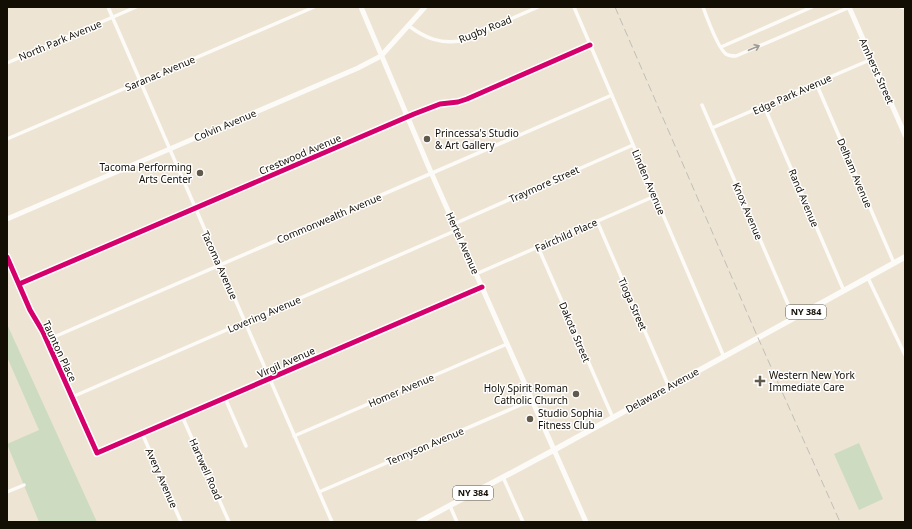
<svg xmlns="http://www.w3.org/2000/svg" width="912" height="529" viewBox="0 0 912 529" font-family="'Noto Sans',sans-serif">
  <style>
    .green { fill: #cddcc1 }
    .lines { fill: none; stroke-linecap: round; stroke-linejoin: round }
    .street { stroke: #fcfbf8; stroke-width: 3.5 }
    .secondary { stroke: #fcfbf8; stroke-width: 5 }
    .primary { stroke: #fcfbf8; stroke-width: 5.5 }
    .rail { stroke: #c0beb9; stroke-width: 1; stroke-dasharray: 8 4; stroke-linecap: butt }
    .cycleway-casing { stroke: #fff; stroke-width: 8 }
    .cycleway { stroke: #d6006c; stroke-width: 5 }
    .oneway { stroke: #9f9c96 }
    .poi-dot { fill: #60594c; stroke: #fff; stroke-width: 1.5 }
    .labels { text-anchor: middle; stroke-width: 3; stroke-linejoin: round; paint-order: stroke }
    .shield { fill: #fff; stroke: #5a564f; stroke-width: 1 }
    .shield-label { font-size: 9px; font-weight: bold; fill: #130e04 }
    .street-label { font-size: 10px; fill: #130e04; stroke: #fff }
    .poi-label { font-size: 10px; fill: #130e04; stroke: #fff; text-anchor: start }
  </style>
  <rect width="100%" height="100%" fill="#eee4d3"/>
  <path class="green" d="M7 324 97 522H39L7 444 39 430 7 357Z
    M859 443 883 499 859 510 834 454Z"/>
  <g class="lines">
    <path class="street" d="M108 7 332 522
      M574 7 724 357
      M703 7C707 18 718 48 726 54 729 56 732 56 736 56L850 7
      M901 7 905 8
      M409 26C425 38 440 44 460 41L538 7
      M721 47 812 7
      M7 63 136 7
      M816 83 894 263
      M702 105 794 318
      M764 106 844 291
      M712 128 872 59
      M7 139 314 7
      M597 221 669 387
      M454 224 633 145
      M538 247 613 418
      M7 257 30 310 43 332 97 453 482 287
      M476 274 655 196
      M868 278 905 355
      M19 284 414 114 440 104 458 102 467 99 590 45
      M47 340 612 95
      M72 397 457 230
      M225 398 246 446
      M182 416 229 522
      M142 433 181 522
      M294 436 507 344
      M503 477 523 522
      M7 492 24 485
      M319 492 532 400
      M450 506 457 522"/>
    <path class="secondary" d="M361 7 430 170 586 522
      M849 7 905 135
      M7 219 358 68 381 56 425 7"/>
    <path class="primary" d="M419 522 554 450 905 257"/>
    <path class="rail" d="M615 7 755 331 840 522"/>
    <g class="cycleway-casing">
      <path id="cycleway" d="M7 257 30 310 43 332 97 453 482 287
        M19 284 414 114 440 104 458 102 467 99 590 45"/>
    </g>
    <use href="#cycleway" class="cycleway"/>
  </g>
  <defs><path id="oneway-shaft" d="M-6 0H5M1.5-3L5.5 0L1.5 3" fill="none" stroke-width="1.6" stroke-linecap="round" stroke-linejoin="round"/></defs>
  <use class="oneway" href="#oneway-shaft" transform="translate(754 48) rotate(-23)"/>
  <g class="poi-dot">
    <circle cx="427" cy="139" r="4"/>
    <circle cx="200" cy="173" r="4"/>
    <path d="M758 375h4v4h4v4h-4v4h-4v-4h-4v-4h4z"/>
    <circle cx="576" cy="394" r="4"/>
    <circle cx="530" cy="419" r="4"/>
  </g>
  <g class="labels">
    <g class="shield">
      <rect x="786" y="305" width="40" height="14" rx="3"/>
      <rect x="453" y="486" width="40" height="14" rx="3"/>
    </g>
    <g class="shield-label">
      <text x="806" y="315">NY 384</text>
      <text x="473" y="496">NY 384</text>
    </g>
    <g class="street-label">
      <text transform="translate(485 29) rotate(-22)" y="4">Rugby Road</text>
      <text transform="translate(60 40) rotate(-23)" y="4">North Park Avenue</text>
      <text transform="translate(877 71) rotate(66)" y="4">Amherst Street</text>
      <text transform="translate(160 73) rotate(-23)" y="4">Saranac Avenue</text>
      <text transform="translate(792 94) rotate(-24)" y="4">Edge Park Avenue</text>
      <text transform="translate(225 125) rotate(-23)" y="4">Colvin Avenue</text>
      <text transform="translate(300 154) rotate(-23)" y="4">Crestwood Avenue</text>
      <text transform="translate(855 173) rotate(67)" y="4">Delham Avenue</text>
      <text transform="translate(649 182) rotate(67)" y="4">Linden Avenue</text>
      <text transform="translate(544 184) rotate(-24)" y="4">Traymore Street</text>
      <text transform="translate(804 198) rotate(67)" y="4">Rand Avenue</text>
      <text transform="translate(748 211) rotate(67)" y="4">Knox Avenue</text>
      <text transform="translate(329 218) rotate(-23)" y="4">Commonwealth Avenue</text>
      <text transform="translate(566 235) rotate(-24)" y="4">Fairchild Place</text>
      <text transform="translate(463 243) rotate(66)" y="4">Hertel Avenue</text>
      <text transform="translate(220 265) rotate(66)" y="4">Tacoma Avenue</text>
      <text transform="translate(633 304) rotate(66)" y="4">Tioga Street</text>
      <text transform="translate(264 314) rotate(-23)" y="4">Lovering Avenue</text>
      <text transform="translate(575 332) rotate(67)" y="4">Dakota Street</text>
      <text transform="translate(60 351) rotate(65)" y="4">Taunton Place</text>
      <text transform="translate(286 362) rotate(-24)" y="4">Virgil Avenue</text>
      <text transform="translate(401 390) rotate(-23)" y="4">Homer Avenue</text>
      <text transform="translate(662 390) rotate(-29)" y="4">Delaware Avenue</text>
      <text transform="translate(425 446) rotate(-23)" y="4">Tennyson Avenue</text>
      <text transform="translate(206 469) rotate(66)" y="4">Hartwell Road</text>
      <text transform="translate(162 478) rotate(66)" y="4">Avery Avenue</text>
    </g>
    <g class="poi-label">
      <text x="435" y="137">Princessa's Studio<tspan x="435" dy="12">&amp; Art Gallery</tspan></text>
      <text x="192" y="171" text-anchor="end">Tacoma Performing<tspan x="192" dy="12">Arts Center</tspan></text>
      <text x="769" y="379">Western New York<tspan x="769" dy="12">Immediate Care</tspan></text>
      <text x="568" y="392" text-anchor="end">Holy Spirit Roman<tspan x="568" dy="12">Catholic Church</tspan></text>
      <text x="538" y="417">Studio Sophia<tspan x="538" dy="12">Fitness Club</tspan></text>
    </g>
  </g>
  <rect width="912" height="529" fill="none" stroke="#130e04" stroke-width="16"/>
</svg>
